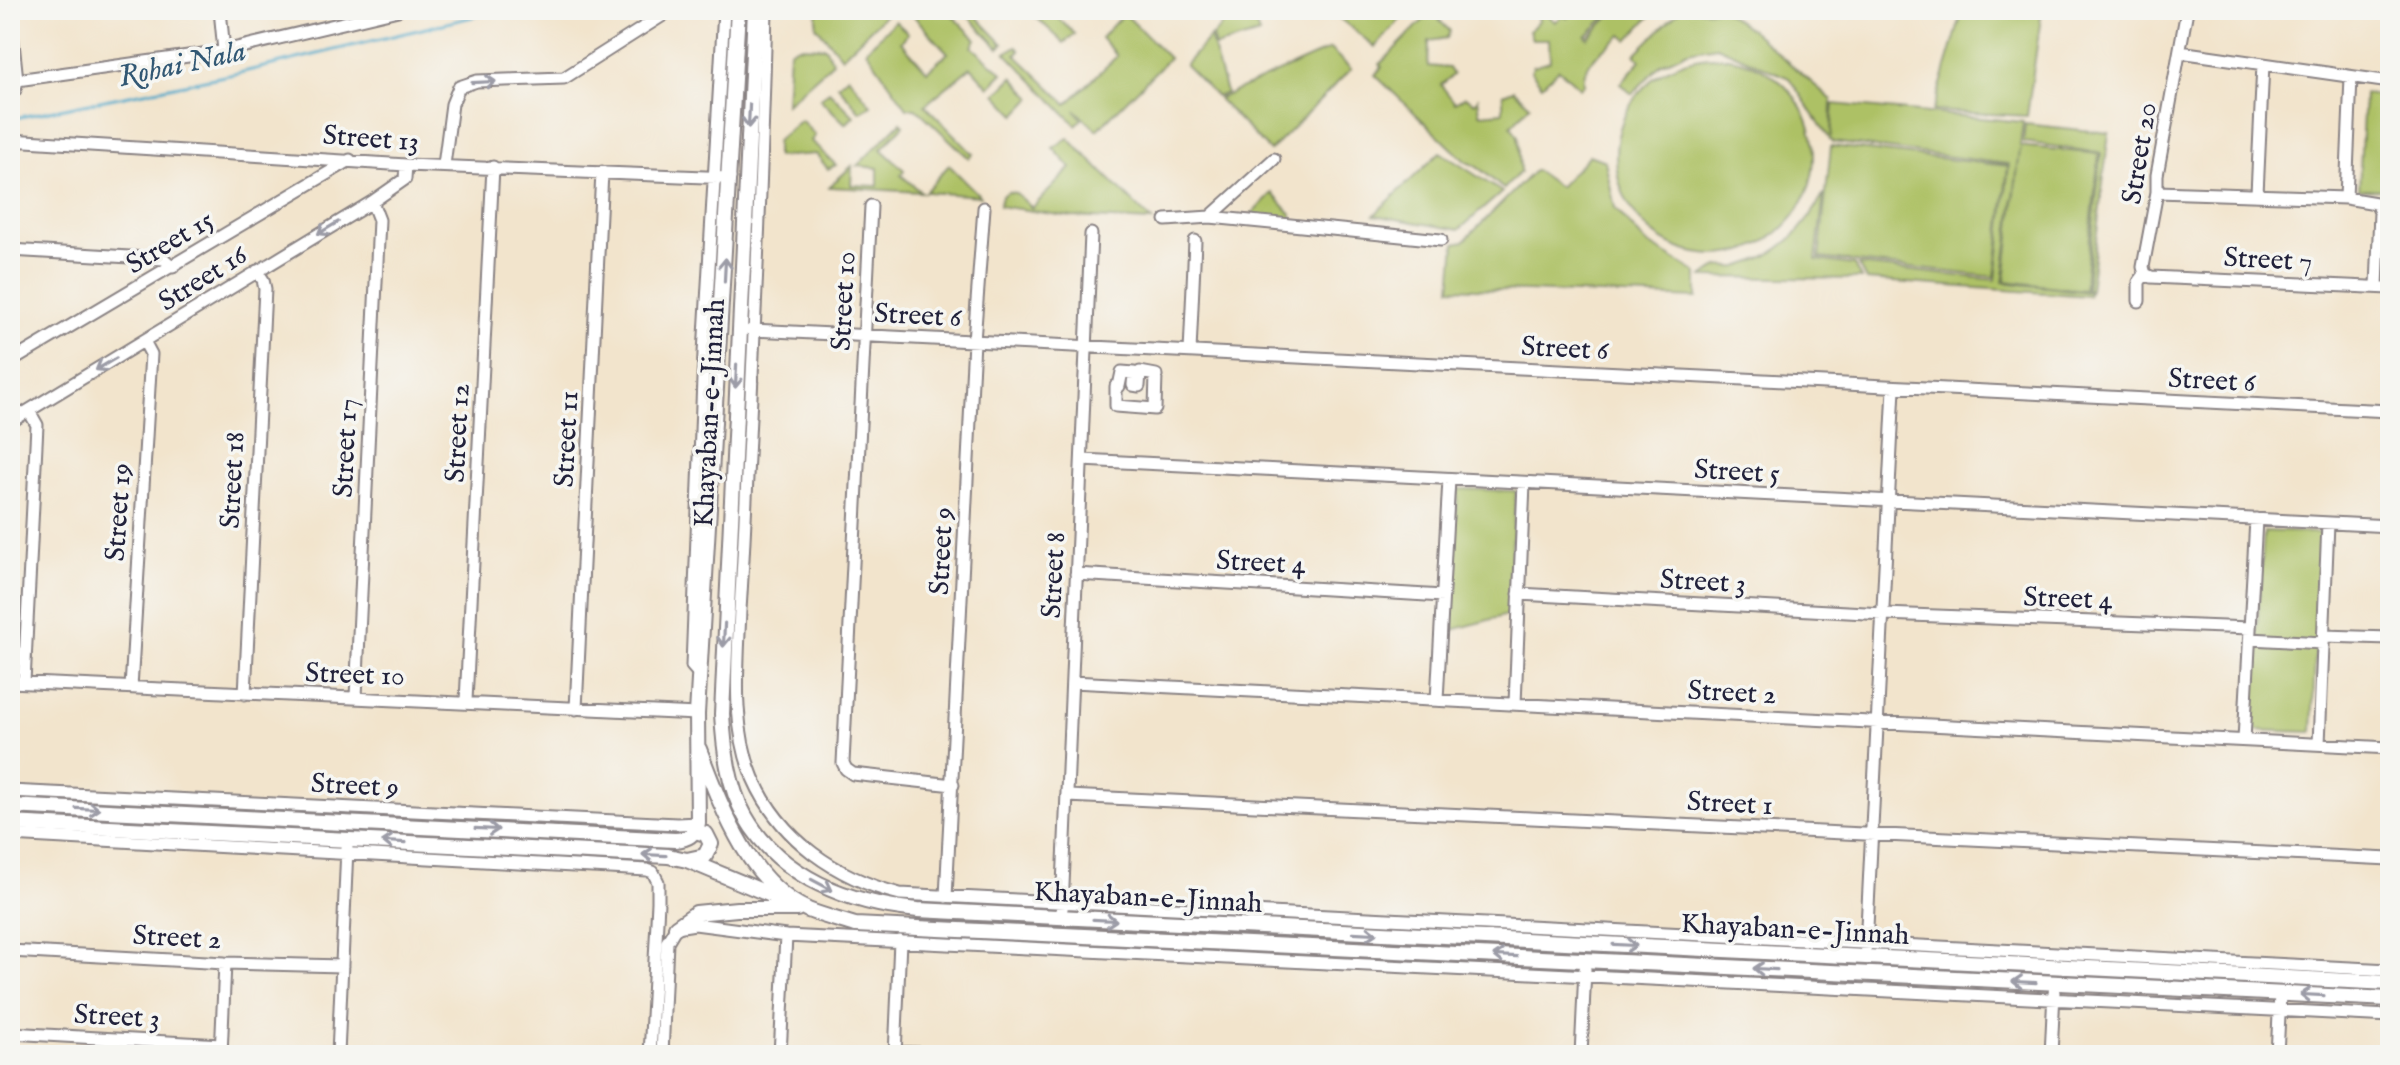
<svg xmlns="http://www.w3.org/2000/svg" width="2400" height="1065" viewBox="0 0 2400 1065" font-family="'IM FELL English',serif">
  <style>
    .green { fill: #adc165; stroke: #687250; stroke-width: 2 }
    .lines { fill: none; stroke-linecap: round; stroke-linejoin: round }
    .stream { stroke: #4aa8c9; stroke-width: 3 }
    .minor-casing { stroke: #8a8384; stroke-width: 15 }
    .major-casing { stroke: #8a8384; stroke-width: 18 }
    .minor { stroke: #fff; stroke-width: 11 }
    .major { stroke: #fff; stroke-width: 14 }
    .oneway { stroke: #9c9ca7 }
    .labels { text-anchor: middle; stroke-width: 7; stroke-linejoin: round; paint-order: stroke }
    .street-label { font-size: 28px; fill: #22223b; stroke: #f6f6f2 }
    .water-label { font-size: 30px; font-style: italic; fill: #325874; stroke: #f6f6f2 }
  </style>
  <rect width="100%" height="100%" fill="#f6f6f2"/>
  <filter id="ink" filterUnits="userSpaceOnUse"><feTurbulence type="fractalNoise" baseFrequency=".0125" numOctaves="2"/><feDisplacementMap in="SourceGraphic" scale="16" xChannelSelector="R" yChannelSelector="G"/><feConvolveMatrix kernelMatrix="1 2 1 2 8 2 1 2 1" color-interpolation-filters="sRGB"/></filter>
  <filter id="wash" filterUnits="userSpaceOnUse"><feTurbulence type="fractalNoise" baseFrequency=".006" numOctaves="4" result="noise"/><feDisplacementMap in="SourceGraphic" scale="32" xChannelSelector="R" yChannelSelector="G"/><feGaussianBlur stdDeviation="1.8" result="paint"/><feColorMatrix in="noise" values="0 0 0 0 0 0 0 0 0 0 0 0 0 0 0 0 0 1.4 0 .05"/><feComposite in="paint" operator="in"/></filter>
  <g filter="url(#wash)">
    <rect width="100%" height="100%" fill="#f2e4cc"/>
    <path class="green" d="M818 10H890L842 57 816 26Z
      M908 10H947L976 39 972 47 1003 73 989 87 971 67 925 105 973 154 969 158 916 108H907L866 50 895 21 908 33 901 42 927 71 948 53Z
      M962 10H970L1003 44 999 48Z
      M1028 10H1049L1075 34 1064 43Z
      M1243 10H1285L1294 18H1263Z
      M1329 10H1409L1375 47Z
      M1433 10H1442L1445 13 1439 20 1450 31 1447 38 1429 41 1428 66 1449 68 1453 75 1441 85 1455 103 1465 97 1475 103 1478 98 1480 114 1503 112V94L1513 90 1530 105 1511 126 1518 136 1520 172 1504 189C1490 179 1482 167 1466 162L1375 75 1382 67 1380 64Z
      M1531 10H1543L1555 22 1564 15 1567 18 1575 10H1613L1586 36 1588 38 1616 10H1656L1628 40 1622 35C1606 49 1581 61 1584 84L1580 88 1559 69 1542 85 1531 71 1533 66 1550 61 1549 39H1532L1529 31 1540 20Z
      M1680 10H1723L1751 30 1832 100 1831 137 1834 104 2023 122 2020 146 2099 154 2084 290 2005 281 2020 149 2003 282 2089 292 2088 296 1866 280 1858 265 1996 280 2009 164 1832 142 1789 78 1717 46 1688 51 1661 64 1632 94 1620 84 1641 60 1635 54Z
      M1963 10H2042L2027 116 1933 111Z
      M1124 13 1169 58 1097 130 1075 110 1082 119 1076 125 1006 53 1016 46 1020 51 1016 55 1067 104 1117 56 1101 38Z
      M1231 16 1255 24 1259 34 1215 47 1212 36Z
      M1210 37 1226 93 1217 97 1185 65Z
      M798 46 825 47 833 62 786 104 789 51Z
      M1330 49 1351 69 1270 151 1218 99Z
      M1616 156a99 99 0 1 1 198 0a99 99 0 1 1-198 0Z
      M848 76 871 105 860 112 838 85Z
      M1013 77 1032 98 1016 115 996 94Z
      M829 91 854 116 846 124 820 99Z
      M2364 94 2390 97V190L2359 189Z
      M801 120 815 135 811 141 836 165 828 169 816 154 776 157V141Z
      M901 122 904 125 881 149 904 170 901 175 921 192 829 187 852 166 851 185 878 186V168L857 166Z
      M2025 124 2109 133 2090 290H2086L2101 153 2023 142Z
      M1068 138 1152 221 1072 217 999 206 1002 196 1008 192 1016 193 1032 208 1071 168 1053 148Z
      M1831 146 2008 166 1995 277 1819 258Z
      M1440 152 1502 192 1459 230 1374 215Z
      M1589 155 1605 161 1615 208 1645 242 1697 273V298L1451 288 1455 243 1464 241 1535 170 1559 187Z
      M949 165 980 196 925 192Z
      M1272 193 1292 215V221L1247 219Z
      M1824 194 1816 260 1854 265 1861 279 1703 277C1707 274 1714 268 1719 267 1725 265 1732 268 1738 267 1781 255 1803 232 1824 194Z
      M1458 489 1516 491 1507 615 1449 631Z
      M2264 531 2320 533 2312 732 2250 730Z"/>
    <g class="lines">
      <path class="stream" d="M10 119 239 73 501 10"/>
    </g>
  </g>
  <g filter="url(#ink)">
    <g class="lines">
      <g class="minor-casing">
        <path id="minor" d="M220 10 224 51
          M766 10C762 166 755 321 747 477 745 521 743 566 740 610 738 666 731 725 753 778 780 840 837 878 900 894L2390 970
          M10 15 17 80 15 90 10 93
          M2180 52 2390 82
          M17 80 224 51 398 10
          M10 140 406 165 730 178
          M444 165 452 104 459 87 477 81 564 78 671 10
          M2157 192 2346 198 2376 203 2380 212 2377 287
          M2257 194 2263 64
          M2346 198 2351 77
          M871 206 843 763 846 769 853 774 953 785
          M1210 217 1274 159
          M1166 220 1210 217 1441 240
          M10 250 164 259 173 267
          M2145 274 2151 277 2390 288
          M2139 301V282L2145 274 2143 267 2157 192V175L2187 10
          M751 330 2390 411
          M1190 352 1195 241
          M10 362 350 160
          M1122 372 1134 373 1133 385 1139 386 1140 372 1156 375 1155 409 1116 406V386H1119Z
          M10 422 372 202 405 179 406 165
          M1082 460 2390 526
          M1076 574 1443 596
          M1519 594 1884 614 2250 628
          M2324 636 2390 638
          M2250 639 2323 643
          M700 675 692 666 704 353 724 10
          M10 682 697 714
          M24 682 37 425 29 411
          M1072 682 2390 748
          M131 688 151 354 144 341
          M245 694 265 289 263 280 257 271
          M356 697 379 220 372 202
          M1437 700 1449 479
          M466 701 493 167
          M1515 704 1524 483
          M576 709 602 172
          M2244 740 2256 519
          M2319 744 2328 523
          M10 791 677 824 698 823
          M1068 796 2390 859
          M10 835 647 870 653 872 658 882V902L650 1055
          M946 897 974 341 984 208
          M1062 909 1091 234
          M1866 947 1894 388
          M10 951 225 963 342 966
          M10 1033 221 1045
          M896 1052 964 1055
          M221 1055 225 963
          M338 1055 347 848
          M662 1055 667 942 676 927 695 924 786 936 2390 1016
          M780 1055 786 936
          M895 1055 900 941
          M1581 1055 1585 969
          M2051 1055 2054 992
          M2277 1055 2280 994"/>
      </g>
      <g class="major-casing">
        <path id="major" d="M755 10 722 714C724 748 728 786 745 816 780 878 851 904 918 910L2390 983
          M699 749C721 806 748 883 808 910 823 916 839 920 855 925L2390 999
          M10 806 675 840C688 839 694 835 698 823L697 714 738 10
          M10 823 668 856 687 860 783 900
          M687 860 705 856 711 844 706 834 695 831
          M676 927 696 913 737 909H797"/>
      </g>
      <use href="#minor" class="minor"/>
      <use href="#major" class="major"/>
    </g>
    <defs><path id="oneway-shaft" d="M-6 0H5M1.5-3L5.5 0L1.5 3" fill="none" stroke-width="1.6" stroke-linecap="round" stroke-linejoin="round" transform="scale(2)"/></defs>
    <g class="oneway">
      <use href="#oneway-shaft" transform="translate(484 82) rotate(-3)"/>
      <use href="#oneway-shaft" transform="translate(749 116) rotate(93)"/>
      <use href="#oneway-shaft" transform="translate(328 228) rotate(149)"/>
      <use href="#oneway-shaft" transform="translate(725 270) rotate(-87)"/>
      <use href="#oneway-shaft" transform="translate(106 364) rotate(149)"/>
      <use href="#oneway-shaft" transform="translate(736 376) rotate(93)"/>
      <use href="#oneway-shaft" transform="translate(724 635) rotate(93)"/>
      <use href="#oneway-shaft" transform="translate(88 809) rotate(3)"/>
      <use href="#oneway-shaft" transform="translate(487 829) rotate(3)"/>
      <use href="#oneway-shaft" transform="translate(394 842) rotate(-177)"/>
      <use href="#oneway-shaft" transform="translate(654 855) rotate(-177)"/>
      <use href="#oneway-shaft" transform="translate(822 885) rotate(28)"/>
      <use href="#oneway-shaft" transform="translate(1105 920) rotate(3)"/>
      <use href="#oneway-shaft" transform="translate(1365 933) rotate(3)"/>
      <use href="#oneway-shaft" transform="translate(1625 945) rotate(3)"/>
      <use href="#oneway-shaft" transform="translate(1505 956) rotate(-177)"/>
      <use href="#oneway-shaft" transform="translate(1765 969) rotate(-177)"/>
      <use href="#oneway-shaft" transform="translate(2024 982) rotate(-177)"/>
      <use href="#oneway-shaft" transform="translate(2312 995) rotate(-177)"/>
    </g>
  </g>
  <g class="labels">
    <g class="street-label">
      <text transform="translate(371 137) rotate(4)" y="10">Street 13</text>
      <text transform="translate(2138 153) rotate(-81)" y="10">Street 20</text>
      <text transform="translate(169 241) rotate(-31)" y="10">Street 15</text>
      <text transform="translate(2268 258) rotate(3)" y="10">Street 7</text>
      <text transform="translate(202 277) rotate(-32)" y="10">Street 16</text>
      <text transform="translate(842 301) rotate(-87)" y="10">Street 10</text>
      <text transform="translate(918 314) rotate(3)" y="10">Street 6</text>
      <text transform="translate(1565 347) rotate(3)" y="10">Street 6</text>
      <text transform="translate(2212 379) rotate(3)" y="10">Street 6</text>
      <text transform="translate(708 413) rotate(-87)" y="10">Khayaban-e-Jinnah</text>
      <text transform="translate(456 433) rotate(-87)" y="10">Street 12</text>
      <text transform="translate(565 439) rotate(-87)" y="10">Street 11</text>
      <text transform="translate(344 448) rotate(-87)" y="10">Street 17</text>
      <text transform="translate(1737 470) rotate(3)" y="10">Street 5</text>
      <text transform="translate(231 480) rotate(-87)" y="10">Street 18</text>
      <text transform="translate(117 512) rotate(-86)" y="10">Street 19</text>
      <text transform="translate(940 551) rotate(-87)" y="10">Street 9</text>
      <text transform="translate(1261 561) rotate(3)" y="10">Street 4</text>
      <text transform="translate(1052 575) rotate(-87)" y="10">Street 8</text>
      <text transform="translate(1703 580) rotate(3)" y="10">Street 3</text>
      <text transform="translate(2068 597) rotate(2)" y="10">Street 4</text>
      <text transform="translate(355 673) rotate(2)" y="10">Street 10</text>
      <text transform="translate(1732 691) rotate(3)" y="10">Street 2</text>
      <text transform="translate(355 784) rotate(3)" y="10">Street 9</text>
      <text transform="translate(1730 802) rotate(3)" y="10">Street 1</text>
      <text transform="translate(1148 896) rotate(3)" y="10">Khayaban-e-Jinnah</text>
      <text transform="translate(1795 928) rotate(3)" y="10">Khayaban-e-Jinnah</text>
      <text transform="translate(177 936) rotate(3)" y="10">Street 2</text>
      <text transform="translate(117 1015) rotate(3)" y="10">Street 3</text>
    </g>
    <g class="water-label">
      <text transform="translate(182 63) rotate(-12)" y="10">Rohai Nala</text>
    </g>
  </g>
  <rect width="2400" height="1065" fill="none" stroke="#f6f6f2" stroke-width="40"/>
</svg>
